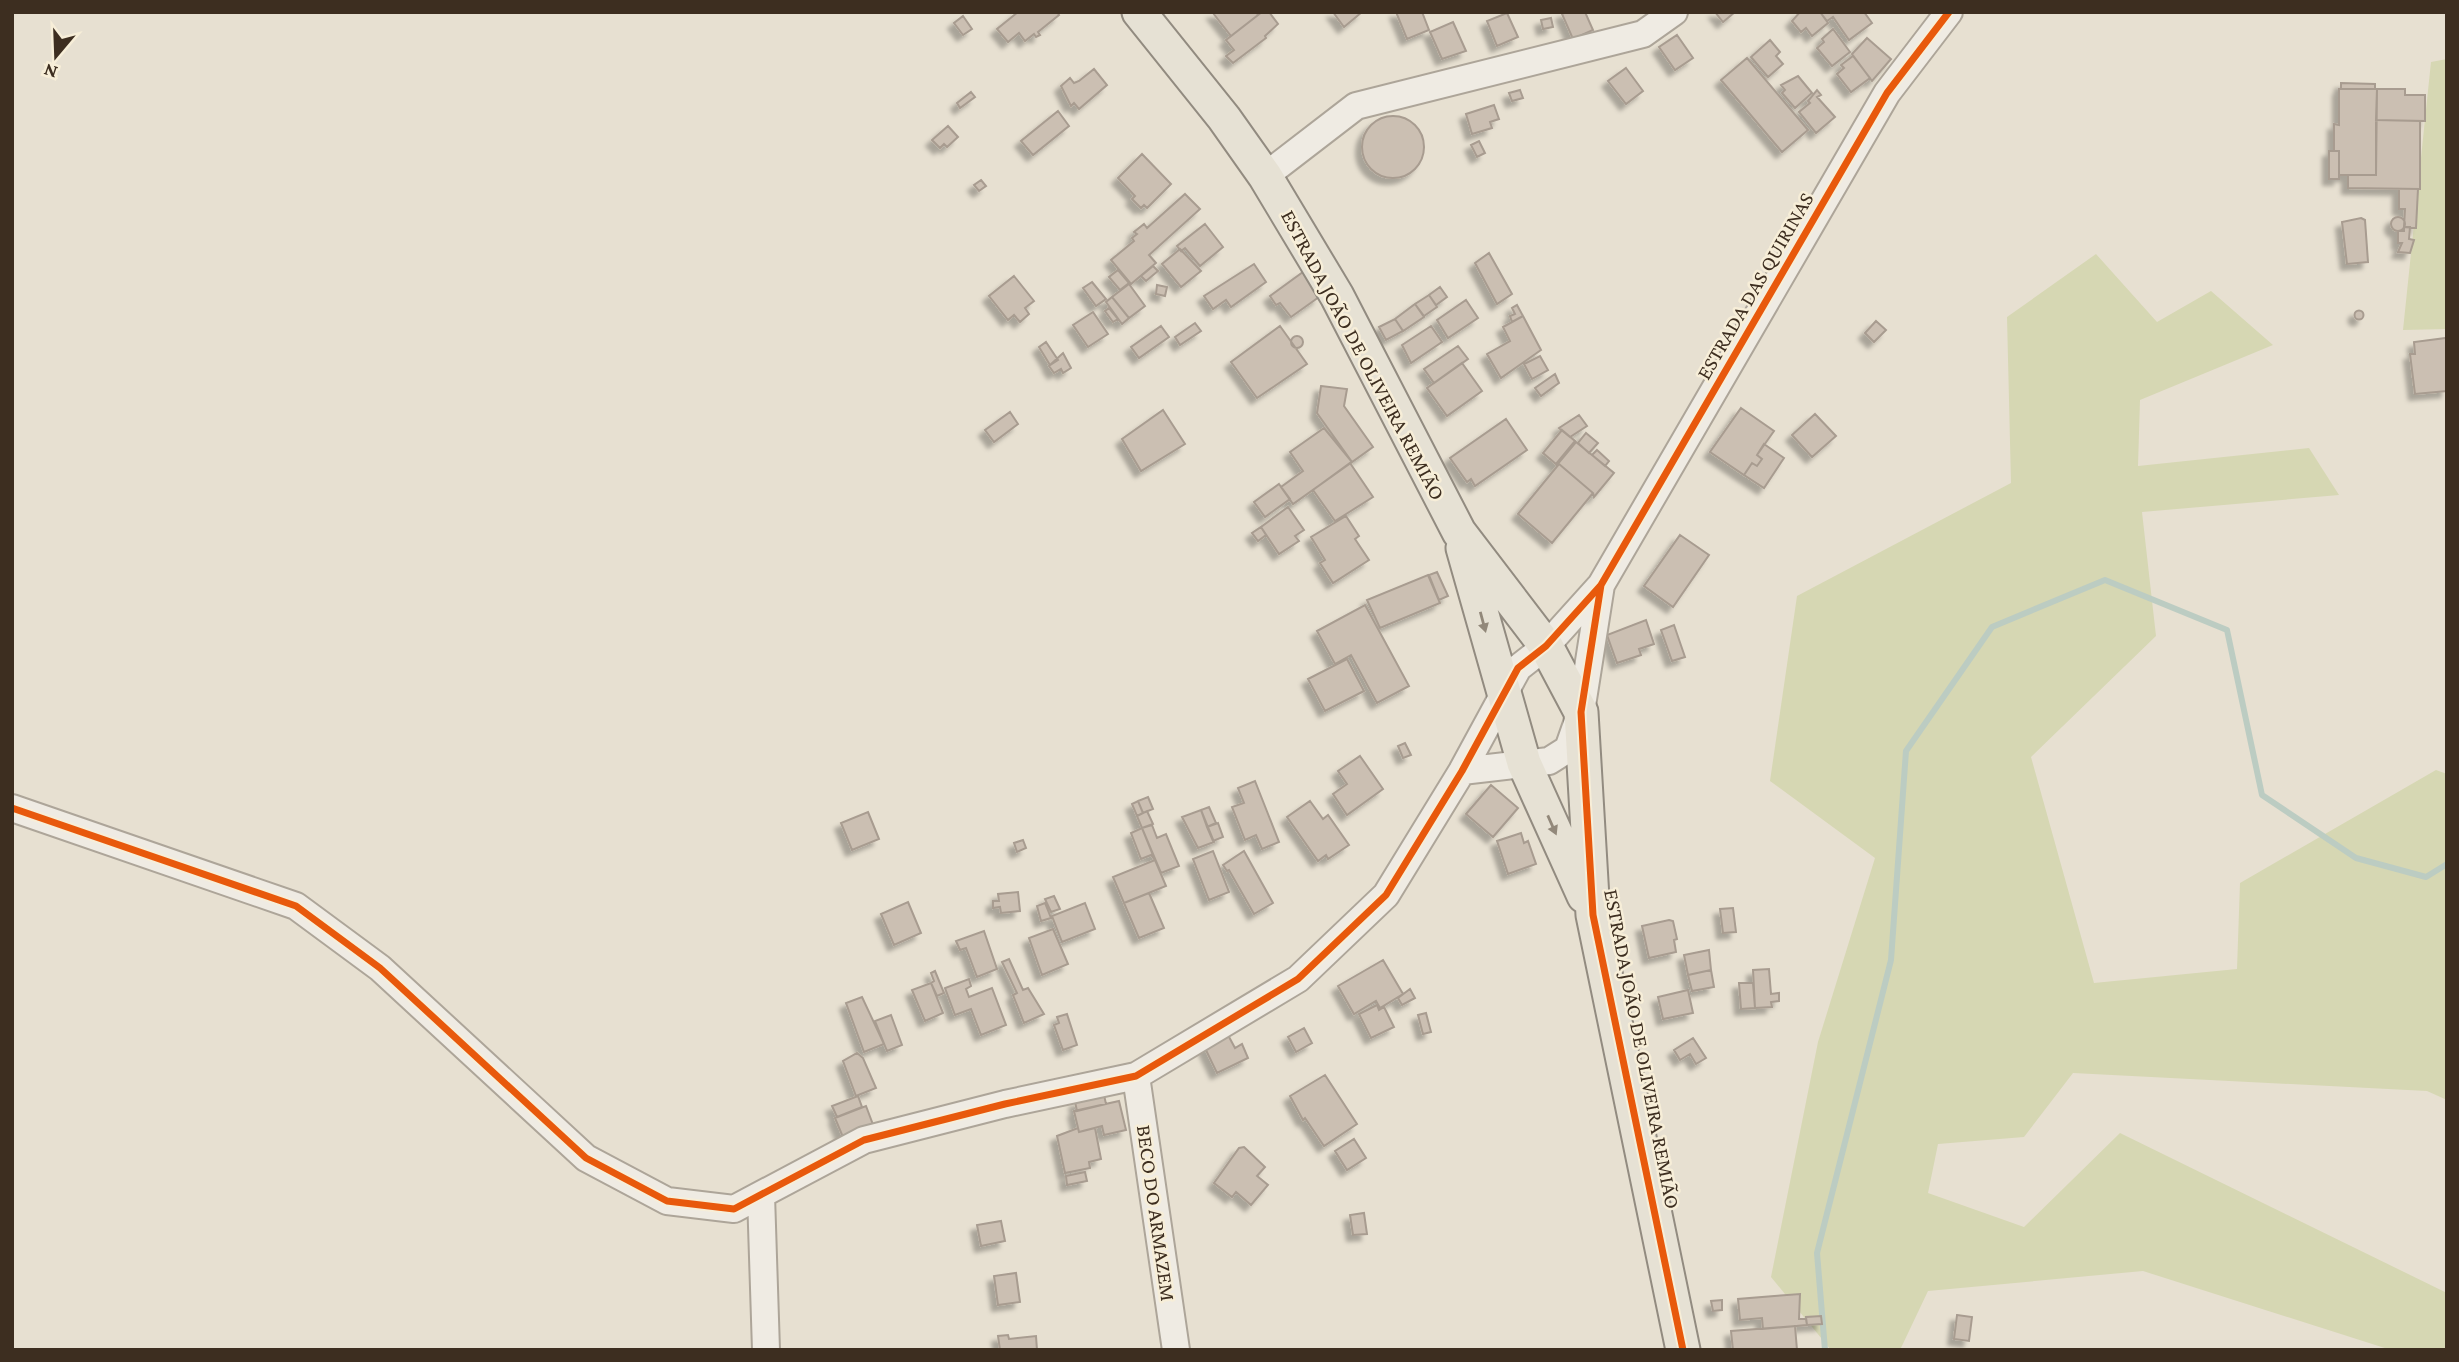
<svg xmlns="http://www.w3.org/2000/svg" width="2459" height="1362" viewBox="0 0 2459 1362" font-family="'Crimson Pro',serif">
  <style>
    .green { fill: #d6d7b3 }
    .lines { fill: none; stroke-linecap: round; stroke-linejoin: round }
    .stream { stroke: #bcccc2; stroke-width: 6 }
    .building { fill: #cbbfb2; stroke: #a89c90; stroke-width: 2; filter: url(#shadow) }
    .minor-casing { stroke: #ada599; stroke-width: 30 }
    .major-casing { stroke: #928b80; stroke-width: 37 }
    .minor { stroke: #efebe3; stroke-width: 26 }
    .major { stroke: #e6e1d4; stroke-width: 33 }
    .cycleway-casing { stroke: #f7eed8; stroke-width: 11 }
    .cycleway { stroke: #e8590c; stroke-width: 7 }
    .oneway { fill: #92887a }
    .labels { text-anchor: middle; stroke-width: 5; stroke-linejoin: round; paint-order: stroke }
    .street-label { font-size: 21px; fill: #3d2e20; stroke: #f7eed8 }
  </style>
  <defs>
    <filter id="shadow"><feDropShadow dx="-6" dy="6" stdDeviation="2" flood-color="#0004"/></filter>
  </defs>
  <rect width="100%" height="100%" fill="#e7e0d1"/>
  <path class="green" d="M2447 59V329L2403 330 2431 62Z
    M2096 254 2157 322 2211 291 2273 345 2140 400 2138 466 2309 448 2339 495 2142 512 2156 636 2031 757 2094 983 2237 969 2240 883 2436 770 2447 774V1100L2427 1091 2073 1073 2024 1137 1938 1144 1928 1193 2024 1227 2120 1133 2447 1293V1350H2391L2143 1271 1928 1291 1900 1350H1831L1771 1277 1818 1042 1875 858 1770 781 1797 596 2011 483 2007 317Z"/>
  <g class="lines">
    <path class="stream" d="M1825 1350 1817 1253 1891 960 1906 751 1992 627 2105 580 2227 630 2262 795 2356 858 2426 877 2447 864"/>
  </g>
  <path class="building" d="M1018 12H1057L1059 15 1038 32 1040 35 1036 37 1034 34 1025 41 1019 33 1008 42 997 29Z
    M1256 12 1258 15 1231 36 1213 13Z
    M1262 12H1269L1278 24 1265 36 1266 38 1233 63 1226 56 1234 50 1226 40Z
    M1333 12H1362L1344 27Z
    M1396 12H1422L1429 30 1407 39Z
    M1566 12H1585L1593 30 1573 39 1562 14Z
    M1715 12H1735L1723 22Z
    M1800 12H1820L1828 23 1812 36 1806 28 1801 32 1792 21Z
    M1820 12H1864L1872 23 1849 40 1833 17 1827 21Z
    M1507 13 1518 37 1497 46 1487 21Z
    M963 16 972 29 963 35 954 23Z
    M1551 18 1553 27 1543 29 1541 20Z
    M1453 22 1466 51 1442 59 1430 32Z
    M1833 29 1850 52 1832 66 1817 48 1824 42 1822 39Z
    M1677 35 1693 58 1675 70 1659 47Z
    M1867 38 1891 59 1872 81 1852 54Z
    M1770 40 1780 52 1776 56 1783 64 1768 77 1751 57Z
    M1853 56 1870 78 1851 92 1837 74 1844 68 1841 65Z
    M1747 58 1808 130 1782 152 1721 80Z
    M1626 68 1643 91 1626 104 1608 81Z
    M1094 69 1107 85 1079 109 1074 103 1071 106 1061 86 1070 78 1074 83 1079 81Z
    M1798 76 1812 93 1795 108 1782 93 1785 90 1781 85Z
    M2341 83 2375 84V89H2341Z
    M2339 89H2377L2376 175H2339V151H2334V124L2339 125Z
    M2377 89H2405V95H2425V121L2376 120Z
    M1520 90 1523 98 1512 101 1509 93Z
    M1817 90 1821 95 1817 97 1835 117 1816 133 1799 112 1810 103 1808 101Z
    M971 92 975 97 960 108 957 103Z
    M1494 105 1499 119 1490 122 1492 128 1472 134 1466 114Z
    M1058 111 1069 126 1033 155 1021 141Z
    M1362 147a31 31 0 1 1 62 0a31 31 0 1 1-62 0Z
    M2376 120 2420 121V189L2348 188V175H2376Z
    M948 126 958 137 947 147 944 144 940 148 932 140Z
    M1479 141 1485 153 1477 157 1471 145Z
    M2329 151H2339V179H2329Z
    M1142 154 1171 184 1147 208 1144 205 1141 208 1132 199 1135 196 1118 178Z
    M981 180 986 186 979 191 974 185Z
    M2399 189H2418L2416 228 2404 227 2405 209H2399Z
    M1185 194 1200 209 1149 255 1156 263 1131 284 1111 260 1134 241 1132 238 1137 234 1134 232 1144 224 1147 228Z
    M2391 224a7 7 0 1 1 14 0a7 7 0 1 1-14 0Z
    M2361 218 2365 220 2368 262 2347 264 2342 222Z
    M1205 224 1223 247 1200 266 1185 248 1181 251 1177 246Z
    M2404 227H2410L2409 239 2414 240 2410 253 2398 252 2402 243H2398V231H2404Z
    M1180 249 1201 271 1181 287 1162 264Z
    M1489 253 1512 294 1497 304 1475 263Z
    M1254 264 1266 282 1231 307 1226 300 1213 309 1204 296Z
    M1153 266 1158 271 1146 281 1141 276Z
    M1118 270 1129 283 1120 290 1109 277Z
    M1303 272 1319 297 1291 317 1280 303 1276 305 1270 296Z
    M1014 276 1034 301 1025 308 1029 314 1020 322 1014 315 1008 320 989 296Z
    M1092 282 1106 299 1096 306 1083 288Z
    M1129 284 1145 306 1129 318 1112 297Z
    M1157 285 1167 287 1165 296 1156 294Z
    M1440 287 1447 297 1436 305 1429 295Z
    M1429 295 1437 307 1424 316 1415 304Z
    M1112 297 1129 318 1122 324 1106 302Z
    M1466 300 1478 318 1448 338 1437 320Z
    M1415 304 1424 317 1403 331 1395 319Z
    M1517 305 1523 316 1512 322 1510 316 1515 314 1512 308Z
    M1109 308 1118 319 1113 322 1105 311Z
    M2354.5 315a4.5 4.5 0 1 1 9 0a4.5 4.5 0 1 1-9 0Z
    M1093 312 1108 334 1088 347 1073 325Z
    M1523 316 1541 350 1501 378 1487 354 1510 341 1503 327Z
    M1395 319 1403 331 1386 340 1379 327Z
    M1876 321 1886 330 1874 342 1865 333Z
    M1195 323 1201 331 1180 345 1175 337Z
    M1161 326 1169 337 1139 358 1131 347Z
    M1280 326 1307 364 1257 398 1231 362Z
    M1431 326 1442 342 1411 363 1402 345Z
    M1291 342a6 6 0 1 1 12 0a6 6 0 1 1-12 0Z
    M2446 338 2447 391 2415 394 2410 354H2415L2414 342Z
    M1046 342 1058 360 1050 365 1039 347Z
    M1458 346 1468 359 1434 383 1424 369Z
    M1063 353 1071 368 1063 373 1061 369 1054 373 1049 366Z
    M1540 356 1548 370 1532 379 1524 364Z
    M1462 363 1482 391 1447 416 1427 388Z
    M1555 374 1559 383 1541 396 1535 388Z
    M1321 386 1347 389 1344 406 1373 447 1352 462 1317 413Z
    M1741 408 1774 431 1757 455 1762 459 1757 466 1752 463 1744 475 1710 452Z
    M1163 410 1185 444 1141 471 1122 439Z
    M1010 412 1018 424 994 442 985 430Z
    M1815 414 1836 436 1812 457 1792 435Z
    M1579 415 1587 426 1570 437 1559 428Z
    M1506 419 1527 450 1475 486 1471 479 1467 482 1450 458Z
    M1324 428 1352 462 1293 504 1281 487 1303 471 1290 452Z
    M1562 430 1575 441 1556 464 1543 453Z
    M1586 433 1598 443 1589 453 1578 443Z
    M1576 442 1614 473 1594 497 1593 493 1559 464 1556 466Z
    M1764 444 1784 458 1764 488 1744 475 1752 463 1757 466 1762 459 1757 455Z
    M1597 450 1609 461 1605 466 1592 455Z
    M1350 463 1373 497 1335 521 1313 490Z
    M1559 464 1593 493 1552 543 1518 514Z
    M1279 484 1290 499 1265 517 1254 502Z
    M1288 507 1304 530 1295 536 1299 541 1279 554 1261 527Z
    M1346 516 1359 536 1355 539 1369 560 1333 583 1320 563 1325 560 1311 537Z
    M1261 527 1266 535 1258 541 1252 533Z
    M1680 535 1709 555 1673 607 1644 586Z
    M1437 572 1448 596 1439 600 1429 575Z
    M1428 575 1440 603 1380 628 1367 600Z
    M1365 605 1409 686 1377 703 1351 655 1335 664 1317 631Z
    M1646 620 1654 644 1639 649 1641 655 1617 663 1607 635Z
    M1674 625 1685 657 1672 661 1661 630Z
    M1347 659 1364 691 1325 711 1308 679Z
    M1405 743 1411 755 1403 758 1398 746Z
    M1360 756 1383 789 1347 815 1333 794 1347 784 1338 771Z
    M1255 781 1279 842 1262 849 1256 835 1245 840 1232 807 1244 803 1238 788Z
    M1491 785 1518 808 1493 837 1466 814Z
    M1148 797 1153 809 1143 813 1138 801Z
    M1138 801 1143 813 1137 816 1132 804Z
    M1310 801 1323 819 1328 815 1349 845 1328 859 1326 855 1318 861 1287 817Z
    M1209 807 1216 823 1207 827 1201 810Z
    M1201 810 1214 842 1198 848 1182 817Z
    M1147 811 1153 824 1142 828 1137 816Z
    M868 812 879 839 852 850 841 823Z
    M1218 823 1223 837 1213 841 1207 827Z
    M1152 825 1157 838 1166 834 1179 866 1161 873 1142 828Z
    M1142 828 1155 860 1151 855 1141 859 1131 833Z
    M1521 833 1524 843 1528 841 1536 864 1508 874 1497 841Z
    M1023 840 1026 848 1017 852 1014 843Z
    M1213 851 1229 892 1209 900 1193 859Z
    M1244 851 1273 903 1254 914 1229 870 1227 871 1223 865Z
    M1155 860 1166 886 1124 903 1113 877Z
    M1018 892 1020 911 1001 913 1000 907 993 908V901H999L998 894Z
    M1149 893 1164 928 1139 938 1124 903Z
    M1054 896 1060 909 1051 912 1045 899Z
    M908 902 921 933 894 945 881 914Z
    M1045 903 1051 918 1041 921 1037 906Z
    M1085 903 1095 929 1062 942 1052 916Z
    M1733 908 1736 932 1723 933 1720 909Z
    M1669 920 1673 921 1677 939 1674 940 1676 952 1649 958 1642 926Z
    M1053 929 1068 964 1042 975 1029 938Z
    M984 931 997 969 977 977 966 948 960 950 956 941Z
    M1709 950 1711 970 1688 975 1684 955Z
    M1009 959 1023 990 1028 988 1044 1014 1024 1023 1013 995 1017 993 1002 962Z
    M1383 960 1403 994 1380 1008 1376 1001 1354 1014 1338 986Z
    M1769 969 1771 994 1779 993V1001L1771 1002 1772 1007 1755 1008 1753 970Z
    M1711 970 1714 987 1692 991 1688 975Z
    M935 971 944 993 937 996 931 983 934 981 931 973Z
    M969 979 971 986 966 989 969 997 992 988 1006 1025 981 1035 971 1009 955 1015 945 988Z
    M931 983 943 1013 925 1021 912 990Z
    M1739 983H1753L1755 1008 1741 1009Z
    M1410 989 1415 998 1402 1005 1398 998Z
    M1688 990 1693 1013 1663 1019 1658 997Z
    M862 997 884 1044 864 1052 846 1003Z
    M1377 1005 1379 1010 1384 1007 1394 1027 1371 1038 1359 1014Z
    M1426 1013 1431 1032 1423 1034 1418 1015Z
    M1067 1014 1077 1045 1063 1050 1054 1025 1059 1023 1057 1017Z
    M891 1015 902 1045 887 1051 875 1021Z
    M1304 1028 1312 1043 1296 1052 1288 1037Z
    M1228 1035 1235 1048 1242 1044 1248 1058 1217 1073 1204 1046Z
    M1693 1038 1706 1058 1696 1064 1690 1054 1680 1060 1674 1050Z
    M857 1053 863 1058 876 1088 856 1096 843 1061Z
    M1325 1075 1357 1124 1324 1146 1305 1118 1303 1120 1290 1096Z
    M1104 1095 1106 1104 1077 1111 1075 1102Z
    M858 1096 862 1107 837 1117 832 1106Z
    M1119 1101 1126 1130 1104 1135 1102 1126 1079 1132 1074 1111Z
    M866 1106 875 1130 845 1142 835 1118Z
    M1078 1128 1079 1132 1095 1128 1101 1159 1089 1162 1090 1168 1065 1173 1057 1136Z
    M1354 1139 1366 1158 1347 1170 1335 1151Z
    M1244 1147 1265 1167 1257 1176 1268 1185 1251 1205 1236 1192 1232 1197 1214 1183 1239 1148Z
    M1085 1172 1087 1181 1067 1185 1066 1176Z
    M1364 1213 1367 1234 1353 1235 1350 1215Z
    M1001 1221 1005 1241 981 1246 977 1225Z
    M1016 1273 1020 1302 998 1305 994 1276Z
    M1800 1294 1799 1319H1806L1807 1325 1763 1329 1762 1318 1740 1320 1738 1299Z
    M1722 1300V1310L1713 1311 1711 1301Z
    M1957 1315 1972 1317 1969 1341 1954 1339Z
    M1821 1316 1822 1324 1807 1325 1806 1317Z
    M1795 1326 1797 1350H1733L1731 1331Z
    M1008 1335 1009 1339 1036 1336 1037 1350H1000L998 1336Z"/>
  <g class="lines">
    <g class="minor-casing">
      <path id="minor" d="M1265 176 1356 106 1643 34 1674 12
        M1462 771 1549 761 1568 749 1581 712 1601 585
        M12 808 296 906 380 968 586 1158 667 1201 734 1209 864 1140 1005 1104 1136 1076 1298 979 1386 895 1462 771 1518 668 1546 646 1601 585 1887 93 1949 12
        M1136 1076 1176 1350
        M761 1195 766 1350"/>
    </g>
    <g class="major-casing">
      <path id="major" d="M1139 12 1224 118 1265 176 1337 296 1459 532 1546 646 1581 712 1593 915 1683 1350
        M1463 548 1524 763 1584 896"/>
    </g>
    <use href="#minor" class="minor"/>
    <use href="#major" class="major"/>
    <g class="cycleway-casing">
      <path id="cycleway" d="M1601 585 1581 712 1593 915 1683 1350
        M12 808 296 906 380 968 586 1158 667 1201 734 1209 864 1140 1005 1104 1136 1076 1298 979 1386 895 1462 771 1518 668 1546 646 1601 585 1887 93 1949 12"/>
    </g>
    <use href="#cycleway" class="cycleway"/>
  </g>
  <defs><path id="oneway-solid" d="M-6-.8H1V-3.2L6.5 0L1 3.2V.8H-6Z" transform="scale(1.75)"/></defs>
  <g class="oneway">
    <use href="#oneway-solid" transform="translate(1483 622) rotate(75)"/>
    <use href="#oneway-solid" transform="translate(1552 825) rotate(66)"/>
  </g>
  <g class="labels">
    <g class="street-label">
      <text transform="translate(1755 286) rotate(-60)" y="7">ESTRADA DAS QUIRINAS</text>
      <text transform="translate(1363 355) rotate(62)" y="7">ESTRADA JOÃO DE OLIVEIRA REMIÃO</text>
      <text transform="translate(1642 1049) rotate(79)" y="7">ESTRADA JOÃO DE OLIVEIRA REMIÃO</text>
      <text transform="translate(1156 1213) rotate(82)" y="7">BECO DO ARMAZEM</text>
    </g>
  </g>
  <rect width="2459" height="1362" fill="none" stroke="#3d2e20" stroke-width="28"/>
  <g transform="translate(56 56) rotate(199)" stroke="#f7eed8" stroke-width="5" paint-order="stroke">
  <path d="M0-5L12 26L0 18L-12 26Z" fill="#3d2e20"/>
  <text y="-10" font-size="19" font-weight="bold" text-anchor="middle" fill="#3d2e20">N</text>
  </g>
</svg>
